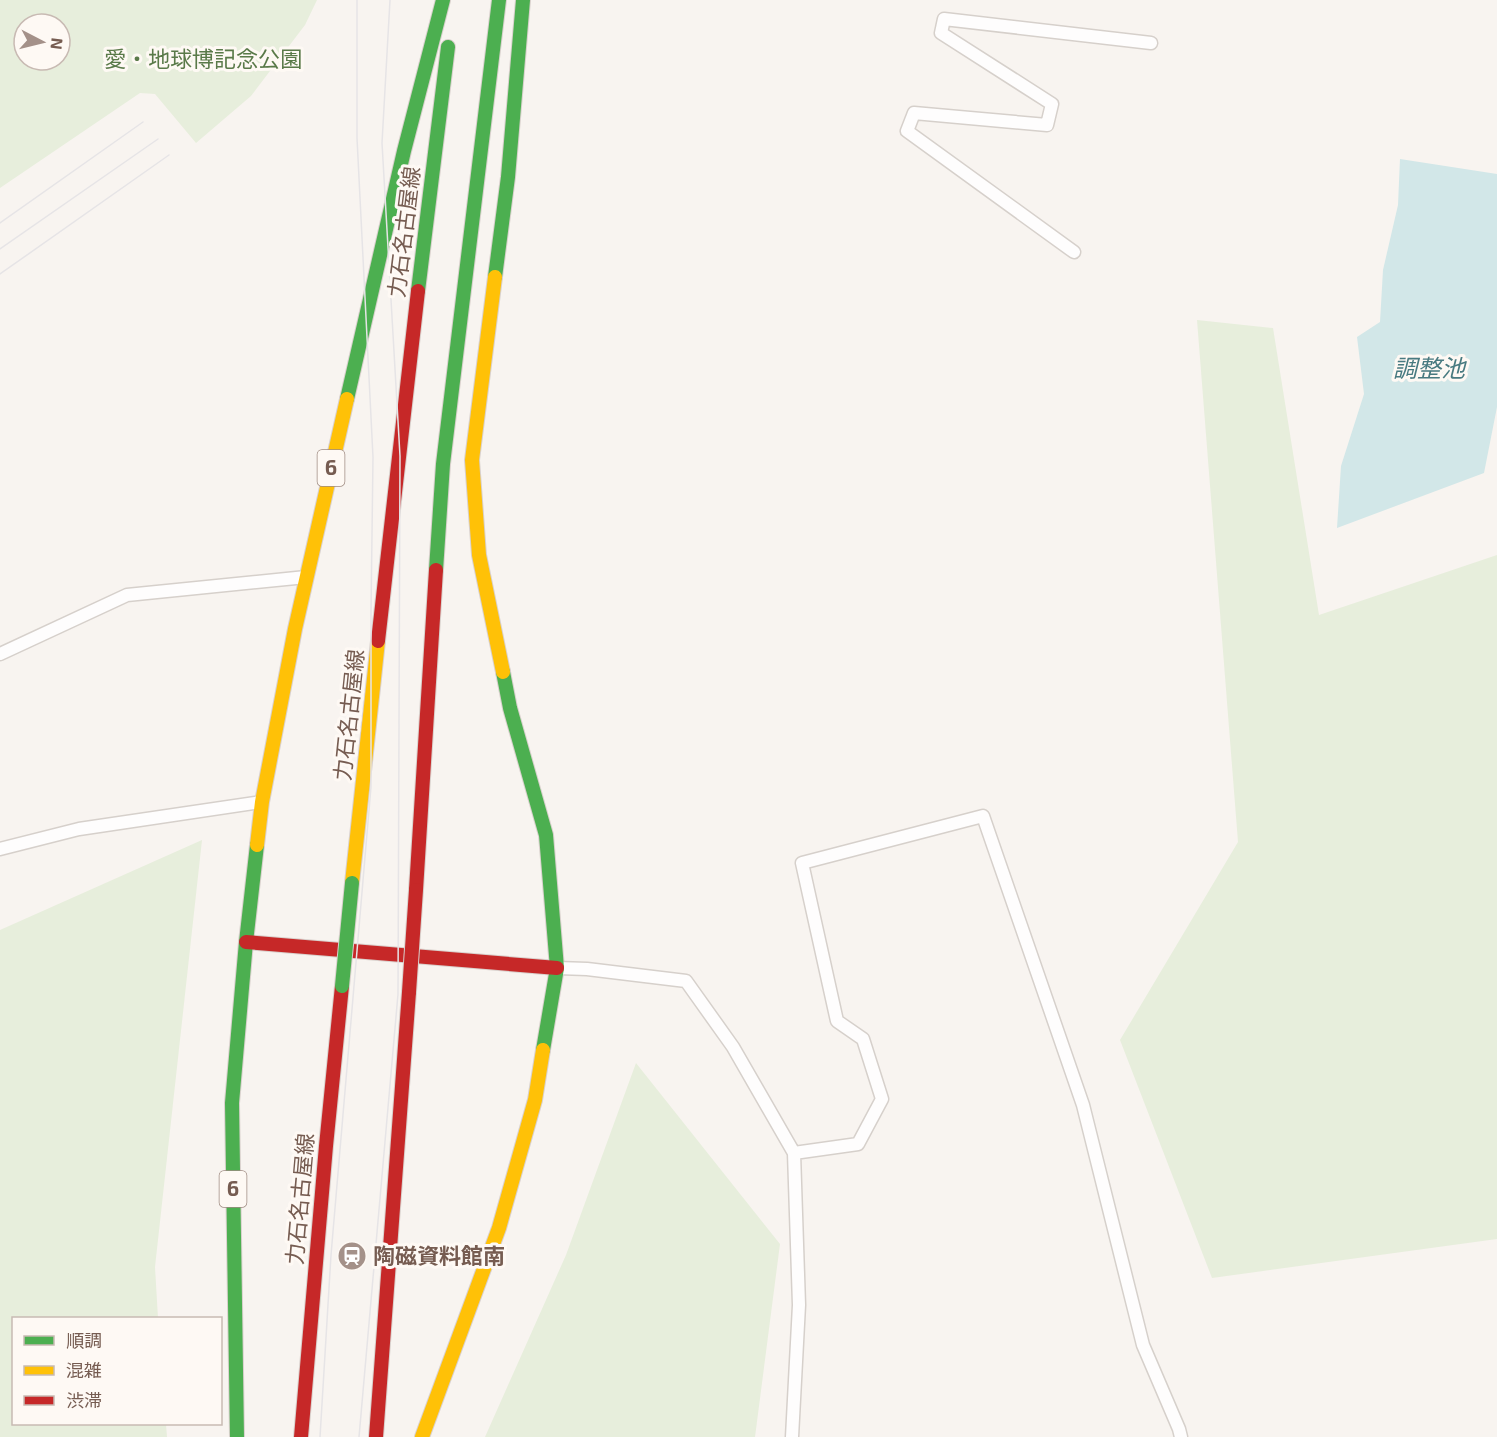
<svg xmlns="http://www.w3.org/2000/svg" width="1497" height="1437" viewBox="0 0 1497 1437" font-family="'Exo 2','Noto Sans JP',sans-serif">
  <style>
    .green { fill: #e7eedc; fill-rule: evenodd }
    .water { fill: #d2e7e8 }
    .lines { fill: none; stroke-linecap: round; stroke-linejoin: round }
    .lane-casing { stroke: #d6d0cb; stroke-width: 15 }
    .fast-casing { stroke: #d9d1cd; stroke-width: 16 }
    .slow-casing { stroke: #d9d1cd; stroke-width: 16 }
    .jam-casing { stroke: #d9d1cd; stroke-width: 16 }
    .lane { stroke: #fefdfd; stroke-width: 12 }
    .fast { stroke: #4caf50; stroke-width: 14 }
    .slow { stroke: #ffc107; stroke-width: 14 }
    .jam { stroke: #c62828; stroke-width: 14 }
    .tram { stroke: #e6e4e6; stroke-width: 1.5 }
    .fast-bridge-casing { stroke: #d9d1cd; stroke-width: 16; stroke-linecap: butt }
    .jam-bridge-casing { stroke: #d9d1cd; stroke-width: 16; stroke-linecap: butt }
    .fast-bridge { stroke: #4caf50; stroke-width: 14 }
    .jam-bridge { stroke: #c62828; stroke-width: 14 }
    .labels { text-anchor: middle; stroke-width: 6; stroke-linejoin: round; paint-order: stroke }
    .shield { fill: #fef9f4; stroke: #9f8b82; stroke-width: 1.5 }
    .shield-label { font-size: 21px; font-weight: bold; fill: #765c51 }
    .park-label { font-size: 22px; fill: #5a7a49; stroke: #fef9f4 }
    .street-label { font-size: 22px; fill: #765c51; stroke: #fef9f4 }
    .poi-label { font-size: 22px; font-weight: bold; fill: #765c51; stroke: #fef9f4; text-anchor: start }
    .water-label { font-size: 24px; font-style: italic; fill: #487a80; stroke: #fef9f4 }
  </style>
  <rect width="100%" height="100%" fill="#f8f4f0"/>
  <path class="green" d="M0 0H317L305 25 251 96 196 143 155 94 140 93 0 188ZM24 24H60V60H24Z
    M1197 320 1273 328 1319 615 1497 555V1239L1212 1278 1120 1040 1238 842Z
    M202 840 155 1267 158 1318H14V1424H166L167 1437H0V930Z
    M636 1063 780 1244 755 1437H485L566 1255Z"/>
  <path class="water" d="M1400 159 1497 174V407L1484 473 1337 528 1341 466 1364 394 1357 337 1380 322 1383 270 1398 205Z"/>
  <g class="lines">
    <g class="lane-casing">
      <path id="lane" d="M1074 252 907 131 914 113 1047 125 1052 104 941 33 944 19 1151 43
        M0 654 127 595 306 577
        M0 849 79 829 261 802
        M558 968 587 969 686 981 733 1047 794 1153 799 1305 792 1437
        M794 1153 858 1144 882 1099 863 1039 837 1021 802 863 983 816 1083 1105 1143 1345 1179 1429 1181 1437"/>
    </g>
    <g class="fast-casing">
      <path id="fast" d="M495 277 508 177 523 0
        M418 291 448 47
        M347 399 404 151 443 0
        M436 570 443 464 499 0
        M503 672 510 708 546 835 557 968 543 1050
        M237 1437 232 1103 246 942 257 845"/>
    </g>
    <g class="slow-casing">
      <path id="slow" d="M495 277 472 460 479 555 503 672
        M257 845 262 802 295 629 347 399
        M352 883 378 641
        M422 1437 499 1228 535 1100 543 1050"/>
    </g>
    <g class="jam-casing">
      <path id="jam" d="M378 641 418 291
        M416 890 436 570
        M246 942 557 968
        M301 1437 326 1146 342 986
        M376 1437 409 992"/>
    </g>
    <use href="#lane" class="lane"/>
    <use href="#fast" class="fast"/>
    <use href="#slow" class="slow"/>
    <use href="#jam" class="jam"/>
    <path class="tram" d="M0 223 143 122
      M0 249 158 139
      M0 274 169 155
      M320 1437 331 1255 371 787V612L373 457 357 138V0
      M359 1437 398 994 400 456 382 143 390 0"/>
    <g class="fast-bridge-casing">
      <path id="fast-bridge" d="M342 986 352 883"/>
    </g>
    <g class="jam-bridge-casing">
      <path id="jam-bridge" d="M409 992 416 890"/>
    </g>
    <use href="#fast-bridge" class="fast-bridge"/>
    <use href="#jam-bridge" class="jam-bridge"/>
  </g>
  <defs>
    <g id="station-disc" transform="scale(1.5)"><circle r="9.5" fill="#a49189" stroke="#fef9f4"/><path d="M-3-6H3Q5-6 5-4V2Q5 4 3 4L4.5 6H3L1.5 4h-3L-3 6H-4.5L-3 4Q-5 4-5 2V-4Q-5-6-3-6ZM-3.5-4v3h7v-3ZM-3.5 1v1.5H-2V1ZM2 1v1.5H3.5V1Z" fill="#fff"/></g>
  </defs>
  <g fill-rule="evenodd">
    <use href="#station-disc" x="352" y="1256"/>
  </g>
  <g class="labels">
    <g class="shield">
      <rect x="317.5" y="450" width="27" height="36" rx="4.5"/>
      <rect x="219.5" y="1171" width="27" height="36" rx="4.5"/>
    </g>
    <g class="shield-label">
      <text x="331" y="475">6</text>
      <text x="233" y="1196">6</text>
    </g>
    <g class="park-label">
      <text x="203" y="67">愛・地球博記念公園</text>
    </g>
    <g class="street-label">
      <text transform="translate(404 232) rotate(-83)" y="8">力石名古屋線</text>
      <text transform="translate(349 715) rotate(-84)" y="8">力石名古屋線</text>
      <text transform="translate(300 1199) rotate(-85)" y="8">力石名古屋線</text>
    </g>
    <g class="poi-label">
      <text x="373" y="1264">陶磁資料館南</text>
    </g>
    <g class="water-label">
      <text x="1429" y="377">調整池</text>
    </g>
  </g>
  <rect x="12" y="1317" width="210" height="108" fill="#fef9f4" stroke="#c8bab3" stroke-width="1.5"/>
  <rect x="24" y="1336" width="30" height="9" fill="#4caf50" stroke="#c8bab3" stroke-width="1.5"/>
  <text x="66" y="1347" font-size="18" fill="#765c51">順調</text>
  <rect x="24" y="1366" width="30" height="9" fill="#ffc107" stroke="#c8bab3" stroke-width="1.5"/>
  <text x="66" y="1377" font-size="18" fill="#765c51">混雑</text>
  <rect x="24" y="1396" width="30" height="9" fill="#c62828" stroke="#c8bab3" stroke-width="1.5"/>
  <text x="66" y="1407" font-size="18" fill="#765c51">渋滞</text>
  <g transform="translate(42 42) rotate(97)"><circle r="28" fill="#fef9f4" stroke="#c8bab3" stroke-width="1.5"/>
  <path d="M0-4.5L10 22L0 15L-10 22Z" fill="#a49189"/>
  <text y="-9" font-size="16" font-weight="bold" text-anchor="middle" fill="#765c51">N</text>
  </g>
</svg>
